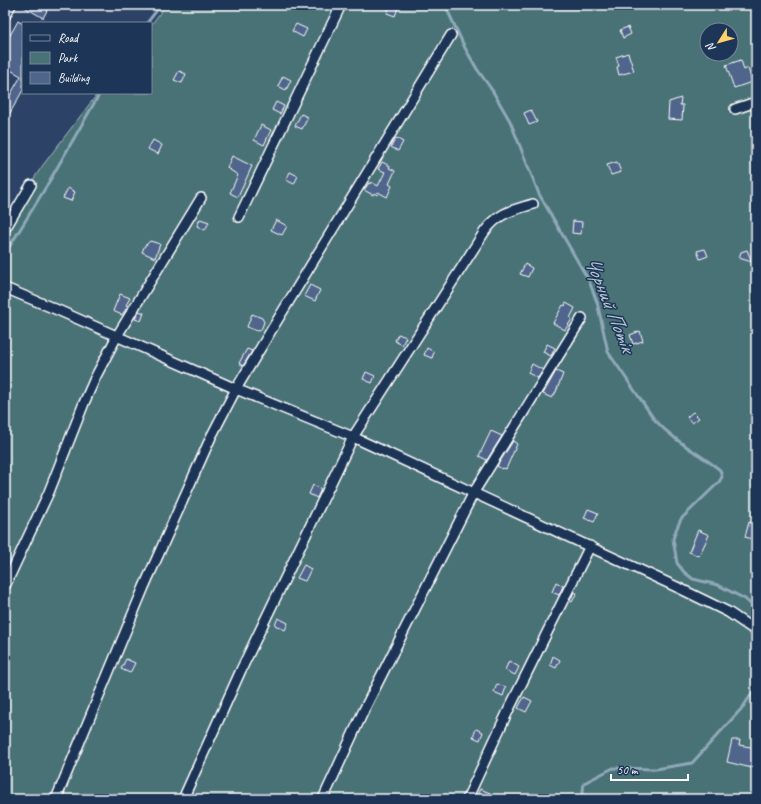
<svg xmlns="http://www.w3.org/2000/svg" width="761" height="804" viewBox="0 0 761 804" font-family="Caveat,sans-serif">
  <style>
    .green { fill: #497277; stroke: #a4b8bb; fill-rule: evenodd }
    .lines { fill: none; stroke-linecap: round; stroke-linejoin: round }
    .stream { stroke: #8fa9b9; stroke-width: 3 }
    .building { fill: #4f658c; stroke: #fff }
    .minor-casing { stroke: #fff; stroke-width: 12 }
    .minor { stroke: #1d3557; stroke-width: 9 }
    .labels { text-anchor: middle; stroke-width: 3; stroke-linejoin: round; paint-order: stroke }
    .water-label { font-size: 21px; font-style: italic; fill: #b5c6d0; stroke: #1d3557 }
  </style>
  <rect width="100%" height="100%" fill="#2c4367"/>
  <filter id="ink" filterUnits="userSpaceOnUse"><feTurbulence type="fractalNoise" baseFrequency=".025" numOctaves="2"/><feDisplacementMap in="SourceGraphic" scale="8" xChannelSelector="R" yChannelSelector="G"/><feConvolveMatrix kernelMatrix="1 2 1 2 8 2 1 2 1" color-interpolation-filters="sRGB"/></filter>
  <g filter="url(#ink)">
    <path class="green" d="M166 5H756V799H5V221L43 165 98 93H151V25ZM707 30H731V54H707Z"/>
    <g class="lines">
      <path class="stream" d="M445 5 465 48 477 69 492 90 510 121 539 194 589 281 597 302 608 352 654 419C674 441 698 453 720 470L722 477 719 482 681 519 676 530 673 539 677 563 684 572 693 579 718 585 745 599 756 609
        M147 23 161 5
        M5 254 46 187 100 93
        M582 799 584 783 613 768 656 769 692 763 743 707 756 687"/>
    </g>
    <path class="building" d="M21 5H50L43 18Z
      M390 5H399L395 16 387 13Z
      M18 21 23 24V90L5 122V104L21 76 5 67V44Z
      M296 24 307 29 303 37 292 31Z
      M628 27 631 34 623 38 620 30Z
      M628 53 634 71 619 75 617 67 619 66 616 57Z
      M741 60 744 70 748 68 752 82 734 88 726 65Z
      M179 71 186 74 182 83 174 80Z
      M283 76 291 80 286 90 278 86Z
      M681 98 680 105H683L682 120 668 119 669 102Z
      M276 102 284 106 280 114 272 110Z
      M531 110 537 122 529 125 524 113Z
      M301 114 308 117 302 129 295 126Z
      M261 125 271 130 264 145 254 140Z
      M396 138 403 142 398 151 391 147Z
      M153 140 162 145 158 154 148 149Z
      M232 156 252 166 238 197 230 193 238 175 227 168Z
      M382 162 390 166 389 168 395 171 389 184 392 186 387 197 378 192 377 195 374 193 373 195 364 190 369 183 370 184 371 182 378 186 385 172 378 169Z
      M617 162 621 172 611 175 607 165Z
      M290 172 298 176 294 184 286 180Z
      M68 188 75 192 71 201 63 198Z
      M200 219 209 222 205 230 197 226Z
      M276 220 287 226 282 235 271 230Z
      M573 221 582 222 581 234 572 233Z
      M150 241 160 244 155 258 142 252 145 245H146Z
      M705 249 708 256 700 259 697 251Z
      M747 250 752 262 739 258 741 252Z
      M525 264 532 268 528 277 520 274Z
      M310 285 320 290 315 301 304 296Z
      M120 294 130 298 126 305 128 306 122 315 113 311Z
      M566 303 575 308 570 318 572 319 565 330 553 323 563 305 565 306Z
      M139 311 144 313 141 321 135 319Z
      M252 314 262 318 264 322 261 330 257 331 247 327Z
      M640 331 643 341 633 344 630 335Z
      M398 334 406 337 402 345 395 341Z
      M547 344 555 348 551 356 543 352Z
      M427 348 434 352 432 358 424 355Z
      M247 349 252 351 243 366 239 363Z
      M532 364 543 370 538 378 528 373Z
      M556 371 563 374 556 392 552 398 543 394Z
      M366 372 375 376 372 383 363 379Z
      M693 412 699 418 692 423 687 417Z
      M491 431 502 436 487 460 479 456Z
      M513 441 517 444 506 469 503 468 502 469 497 466Z
      M313 485 321 489 317 498 309 494Z
      M588 509 598 513 594 522 584 518Z
      M749 522 756 524V540L745 537Z
      M698 530 709 535 699 556 689 552Z
      M304 565 311 569 305 581 297 578Z
      M556 582 563 586 559 595 552 592Z
      M574 592 577 593 572 602 570 601Z
      M278 618 288 623 285 630 275 625Z
      M553 656 560 660 556 668 550 665Z
      M126 659 135 663 130 673 121 669Z
      M509 661 519 667 515 675 505 670Z
      M497 684 506 687 503 696 494 692Z
      M524 697 532 701 526 712 518 708Z
      M476 729 483 732 480 740 473 737Z
      M732 740H740L739 745 756 748V769L727 762Z
      M480 789 490 793 487 799H475Z"/>
    <g class="lines">
      <g class="minor-casing">
        <path id="minor" d="M5 16 11 5
          M735 109 756 102
          M239 217 341 5
          M5 229 31 185
          M5 288 60 311 236 389 353 437 681 589 728 612 756 631
          M5 586 49 492 84 403 96 376 117 336 201 198
          M56 799 144 587 211 437 236 389 272 329 451 35
          M183 799 241 670 353 437 485 231C500 212 511 211 533 204
          M323 799 364 710 474 492 582 318
          M467 799 509 709 590 546"/>
      </g>
      <use href="#minor" class="minor"/>
    </g>
  </g>
  <g class="labels">
    <g class="water-label">
      <text transform="translate(610 304) rotate(68)" y="7">Чорний Потік</text>
    </g>
  </g>
  <rect width="761" height="804" fill="none" stroke="#1d3557" stroke-width="20"/>
  <rect x="10" y="10" width="741" height="784" fill="none" stroke="#fff" stroke-width="1.5" filter="url(#ink)"/>
  <rect x="22" y="22" width="130" height="72" fill="#1d3557" stroke="#77869a"/>
  <rect x="30" y="35" width="20" height="6" fill="#1d3557" stroke="#77869a"/>
  <text x="58" y="42" font-size="12" fill="#ffffff">Road</text>
  <rect x="30" y="52" width="20" height="12" fill="#497277" stroke="#77869a"/>
  <text x="58" y="62" font-size="12" fill="#ffffff">Park</text>
  <rect x="30" y="72" width="20" height="12" fill="#4f658c" stroke="#77869a"/>
  <text x="58" y="82" font-size="12" fill="#ffffff">Building</text>
  <g transform="translate(719 42) rotate(233)"><circle r="19" fill="#1d3557" stroke="#77869a"/>
  <path d="M0-3L7 15L0 10L-7 15Z" fill="#ffd166"/>
  <text y="-6" font-size="11" font-weight="bold" text-anchor="middle" fill="#ffffff">N</text>
  </g>
  <path d="M611 774v6h77v-6" fill="none" stroke="#ffffff" stroke-width="2"/>
  <text x="617" y="774" font-size="12" fill="#ffffff" stroke="#1d3557" stroke-width="3" paint-order="stroke">50 m</text>
</svg>
